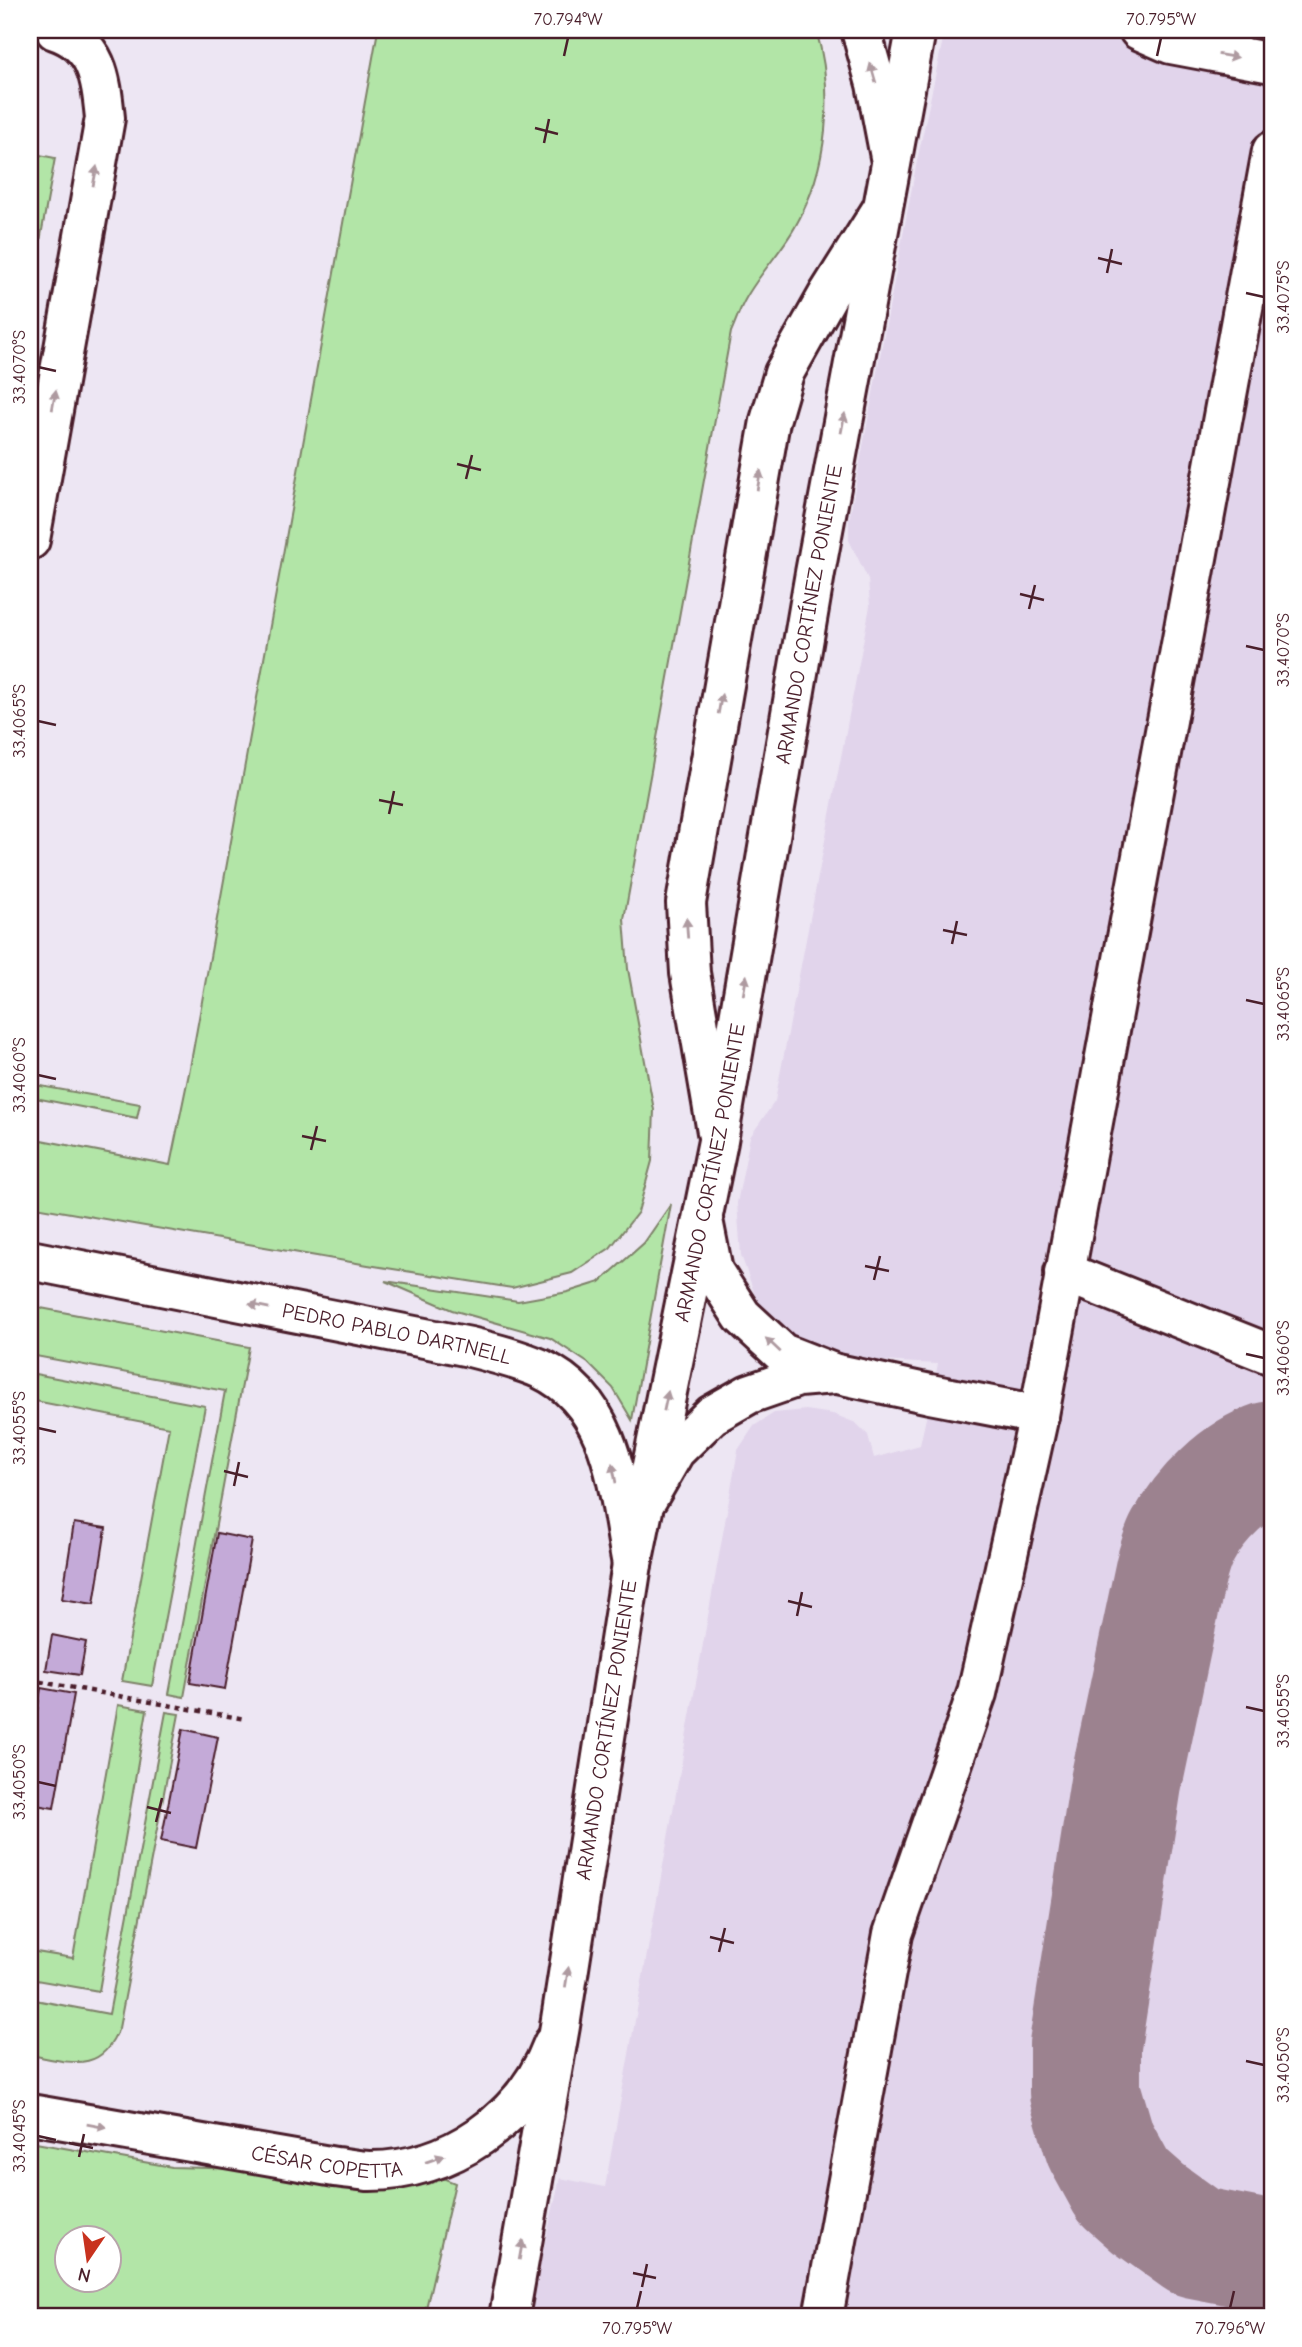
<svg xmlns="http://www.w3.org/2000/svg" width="1302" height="2347" viewBox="0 0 1302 2347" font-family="'Comic Neue',sans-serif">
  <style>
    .built { fill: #e1d4eb }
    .green { fill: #b2e5a7; stroke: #7e8269; stroke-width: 2; fill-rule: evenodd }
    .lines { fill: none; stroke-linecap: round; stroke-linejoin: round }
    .taxiway { stroke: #9c828f; stroke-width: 112 }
    .building { fill: #c4aad8; stroke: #4a1f2b; stroke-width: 2 }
    .minor-casing { stroke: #4a1f2b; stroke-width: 44 }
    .highway-casing { stroke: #4a1f2b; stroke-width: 44 }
    .path { stroke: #4a1f2b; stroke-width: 4.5; stroke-dasharray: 5 5; stroke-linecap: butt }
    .minor { stroke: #fff; stroke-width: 38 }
    .highway { stroke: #fff; stroke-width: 38 }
    .oneway { fill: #ae9aa0 }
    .ticks { fill: none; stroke: #4a1f2b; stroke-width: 2.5 }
    .labels { text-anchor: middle; stroke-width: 5; stroke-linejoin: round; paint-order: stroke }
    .street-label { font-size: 21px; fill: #4a1f2b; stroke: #fff }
    .neatline { fill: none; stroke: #4a1f2b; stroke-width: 2.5 }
    .ticks-label { font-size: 18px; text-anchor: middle; fill: #4a1f2b }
  </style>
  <rect width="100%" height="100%" fill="#ede6f3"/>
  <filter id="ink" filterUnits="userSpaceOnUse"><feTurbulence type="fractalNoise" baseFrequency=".0143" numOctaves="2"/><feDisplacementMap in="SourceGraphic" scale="14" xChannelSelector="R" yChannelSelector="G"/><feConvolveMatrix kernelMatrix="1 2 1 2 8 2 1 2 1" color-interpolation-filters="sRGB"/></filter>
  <g filter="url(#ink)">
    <path class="built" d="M945 30H1272V2317H528L560 2178 605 2187 738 1450 754 1426 774 1413 806 1410 833 1414 856 1423 868 1435 874 1458 920 1445 938 1364 841 1359 802 1343 770 1319 755 1295 741 1255 737 1203 750 1137 775 1101 870 606 868 579 849 540V520L917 161Z"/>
    <path class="green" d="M378 30H816C835 93 828 169 795 227 781 252 760 273 746 298 740 308 736 321 731 332L624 919 628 969 654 1110 652 1161 638 1212 610 1248 572 1273 512 1288 368 1265 30 1206 41 1140 170 1165 189 1073Z
      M30 153 55 158 30 297Z
      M30 1084 140 1104 137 1118 30 1097Z
      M671 1204 632 1420 613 1388 588 1363 550 1338 452 1310 385 1281 518 1301 568 1292 600 1282 644 1243Z
      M30 1306 249 1347 184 1697 169 1694 225 1391 30 1355Z
      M35 1374 205 1406 152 1686 122 1681 169 1427 30 1400Z
      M118 1705 147 1710 99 1991 30 1979V1951L73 1958Z
      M166 1712 179 1714 119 2028C101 2075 70 2062 30 2055V1999L109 2014Z
      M30 2142 172 2167 433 2174 455 2183 424 2317H30ZM66 2238H108V2280H66Z"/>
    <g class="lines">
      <path class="taxiway" d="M1272 1457C1236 1469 1200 1505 1182 1539 1177 1548 1174 1560 1171 1570L1126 1783 1085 2045V2093L1100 2144 1123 2186 1148 2208 1195 2242 1272 2257"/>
    </g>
    <path class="building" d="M74 1523 106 1528 94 1604 62 1599Z
      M217 1533 252 1540 225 1689 190 1683Z
      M52 1635 86 1642 80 1675 46 1670Z
      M41 1688 74 1694 54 1808 30 1804V1751Z
      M183 1729 218 1737 196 1848 161 1841Z"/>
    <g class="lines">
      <g class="minor-casing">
        <g id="minor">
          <path d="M861 30 876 84 891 162"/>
          <path d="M1139 30 1171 44 1272 63"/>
          <path d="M30 540 105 118C101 79 98 44 55 30"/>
          <path d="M717 1132 690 973 686 903 770 421 784 373 828 295 882 209"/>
          <path d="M703 1220 713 1271 742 1316 782 1353 833 1373 930 1394 1039 1415"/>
          <path id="s1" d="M30 1260 470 1347C494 1353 518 1359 541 1369 616 1404 618 1494 632 1564"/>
          <path d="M1064 1272 1272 1355"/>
          <path d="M648 1498 675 1451 712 1415 749 1394 798 1377 834 1374"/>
          <path id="s2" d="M30 2114 335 2167C346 2168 357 2170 368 2171 449 2172 525 2119 553 2044"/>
          <path d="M823 2317 893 1934 977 1693 1039 1415 1272 151"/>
        </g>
      </g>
      <g class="highway-casing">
        <g id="highway">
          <path id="s3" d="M509 2317 560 2026 632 1564 718 1141 815 573 916 30"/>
        </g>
      </g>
      <path class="path" d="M30 1680 245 1719"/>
      <use href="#minor" class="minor"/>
      <use href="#highway" class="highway"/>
    </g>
    <defs><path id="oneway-solid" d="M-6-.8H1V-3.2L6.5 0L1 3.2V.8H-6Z" transform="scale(1.75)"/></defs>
    <g class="oneway">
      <use href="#oneway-solid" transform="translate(1228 56) rotate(9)"/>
      <use href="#oneway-solid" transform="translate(873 73) rotate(-106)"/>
      <use href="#oneway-solid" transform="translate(95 176) rotate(-79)"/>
      <use href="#oneway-solid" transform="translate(54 400) rotate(-80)"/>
      <use href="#oneway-solid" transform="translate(843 423) rotate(-79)"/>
      <use href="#oneway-solid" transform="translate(759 480) rotate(-80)"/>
      <use href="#oneway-solid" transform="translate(720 704) rotate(-80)"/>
      <use href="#oneway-solid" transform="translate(687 928) rotate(-94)"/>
      <use href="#oneway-solid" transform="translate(745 985) rotate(-80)"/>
      <use href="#oneway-solid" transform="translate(259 1306) rotate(-169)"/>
      <use href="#oneway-solid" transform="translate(773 1345) rotate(-137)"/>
      <use href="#oneway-solid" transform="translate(666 1401) rotate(-78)"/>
      <use href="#oneway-solid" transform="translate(614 1473) rotate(-101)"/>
      <use href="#oneway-solid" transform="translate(567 1977) rotate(-81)"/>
      <use href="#oneway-solid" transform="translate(97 2126) rotate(10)"/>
      <use href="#oneway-solid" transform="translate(435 2159) rotate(-19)"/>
      <use href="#oneway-solid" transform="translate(521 2250) rotate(-80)"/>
    </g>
  </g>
  <path class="ticks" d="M564 56 568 38M1157 56 1161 38M535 128 558 134M544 143 549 119M1098 258 1122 264M1107 273 1112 249M1246 293 1264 297M38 367 56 371M457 464 481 470M466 479 472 455M1020 594 1044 600M1029 609 1035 585M1246 646 1264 650M38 721 56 725M379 800 403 805M389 814 394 791M943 930 967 935M952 944 957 921M1246 1000 1264 1004M38 1075 56 1079M302 1136 326 1141M311 1150 317 1126M865 1266 889 1271M874 1280 880 1256M1246 1354 1264 1358M38 1428 56 1432M224 1471 248 1477M234 1486 239 1462M788 1601 812 1607M797 1616 802 1592M1246 1707 1264 1711M38 1782 56 1786M147 1807 171 1813M156 1822 162 1798M710 1937 734 1943M719 1952 725 1928M1246 2061 1264 2065M38 2136 56 2140M69 2143 93 2148M79 2157 84 2134M633 2273 656 2278M642 2287 647 2264M637 2308 641 2291M1230 2308 1234 2291"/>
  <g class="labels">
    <g class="street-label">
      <text dy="7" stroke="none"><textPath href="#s3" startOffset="1729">ARMANDO CORTÍNEZ PONIENTE</textPath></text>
      <text dy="7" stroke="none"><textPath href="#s3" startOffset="1162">ARMANDO CORTÍNEZ PONIENTE</textPath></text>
      <text dy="7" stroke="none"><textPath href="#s1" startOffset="374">PEDRO PABLO DARTNELL</textPath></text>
      <text dy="7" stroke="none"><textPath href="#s3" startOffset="595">ARMANDO CORTÍNEZ PONIENTE</textPath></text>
      <text dy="7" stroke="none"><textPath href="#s2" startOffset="301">CÉSAR COPETTA</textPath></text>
    </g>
  </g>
  <rect width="1302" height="2347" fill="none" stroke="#fff" stroke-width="77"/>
  <g transform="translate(88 2259) rotate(193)"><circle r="33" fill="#ffffff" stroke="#b7a5aa" stroke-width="2"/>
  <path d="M0-5L12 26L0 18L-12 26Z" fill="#c8321e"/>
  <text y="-10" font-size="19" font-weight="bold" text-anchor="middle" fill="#4a1f2b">N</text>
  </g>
  <rect x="38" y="38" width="1226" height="2270" class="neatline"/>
  <g class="ticks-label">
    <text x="568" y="25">70.794°W</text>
    <text x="1161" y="25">70.795°W</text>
    <text transform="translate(1283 297) rotate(-90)" y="6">33.4075°S</text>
    <text transform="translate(19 367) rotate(-90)" y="6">33.4070°S</text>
    <text transform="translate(1283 650) rotate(-90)" y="6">33.4070°S</text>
    <text transform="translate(19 721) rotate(-90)" y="6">33.4065°S</text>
    <text transform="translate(1283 1004) rotate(-90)" y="6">33.4065°S</text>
    <text transform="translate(19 1075) rotate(-90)" y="6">33.4060°S</text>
    <text transform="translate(1283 1358) rotate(-90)" y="6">33.4060°S</text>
    <text transform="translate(19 1428) rotate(-90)" y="6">33.4055°S</text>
    <text transform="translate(1283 1711) rotate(-90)" y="6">33.4055°S</text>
    <text transform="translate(19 1782) rotate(-90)" y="6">33.4050°S</text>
    <text transform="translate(1283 2065) rotate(-90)" y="6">33.4050°S</text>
    <text transform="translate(19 2136) rotate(-90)" y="6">33.4045°S</text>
    <text x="637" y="2334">70.795°W</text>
    <text x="1230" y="2334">70.796°W</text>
  </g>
</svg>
